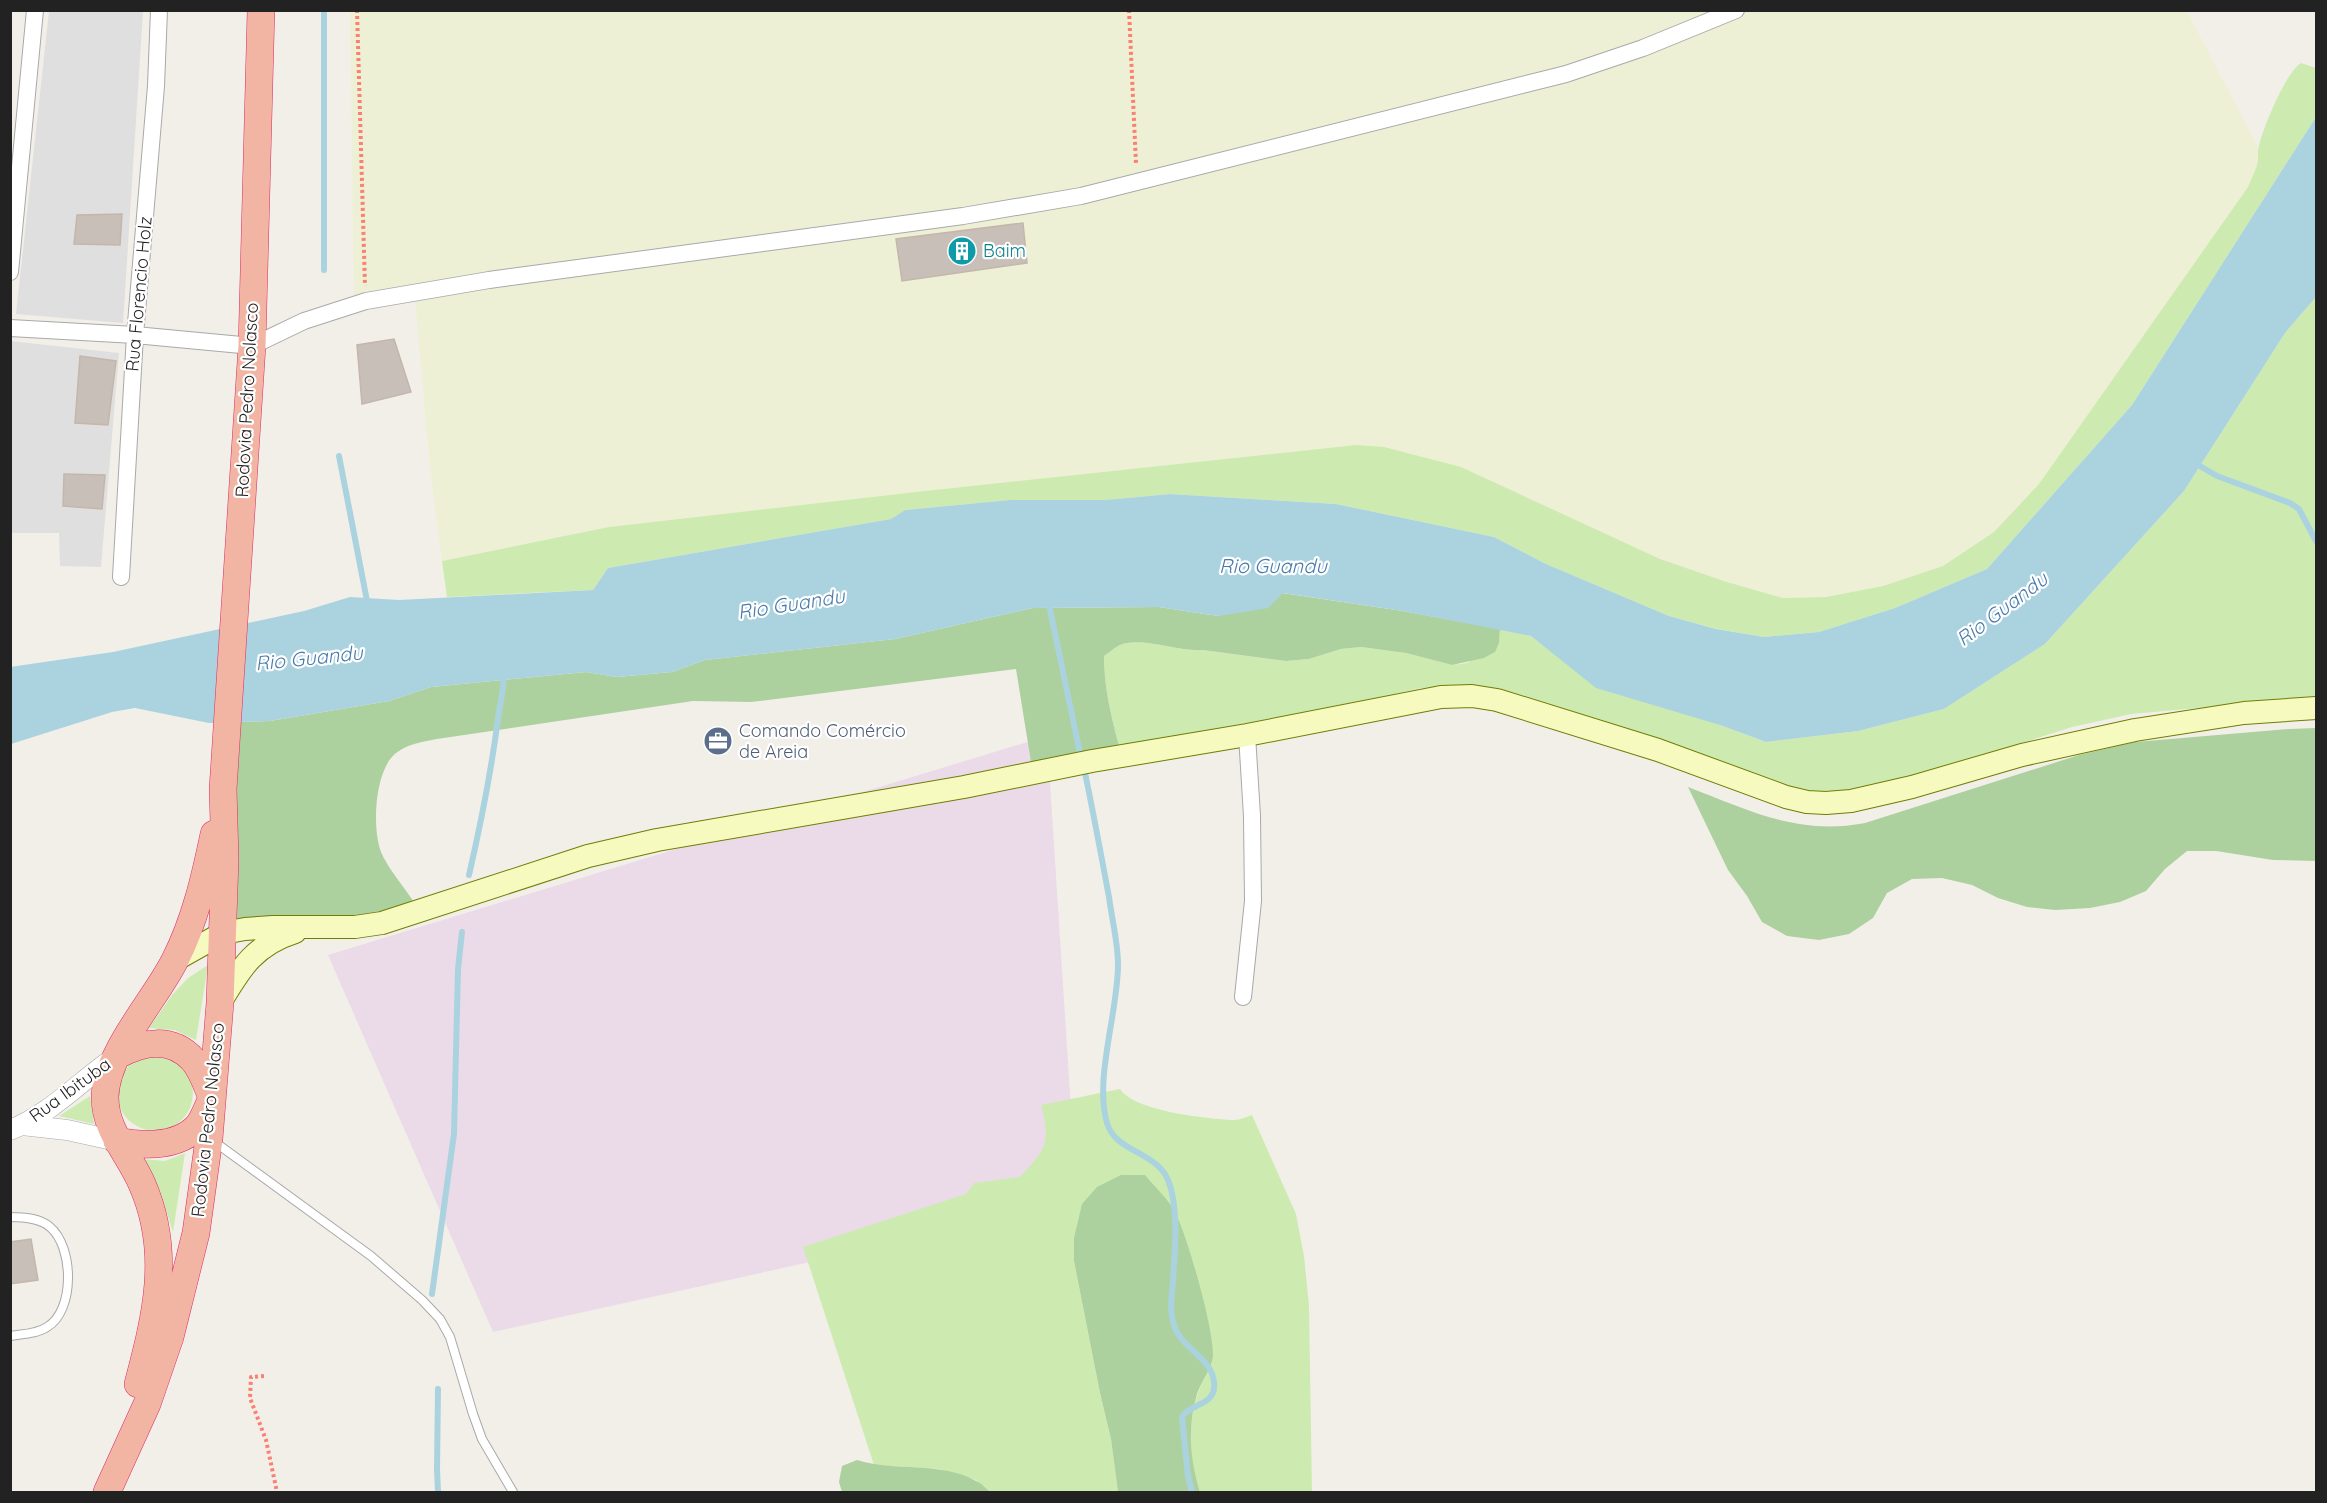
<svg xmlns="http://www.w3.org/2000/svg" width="2327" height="1503" viewBox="0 0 2327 1503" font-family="Quicksand,sans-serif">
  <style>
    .residential { fill: #e0dfdf }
    .industrial { fill: #ebdbe8 }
    .farmland { fill: #eef0d5 }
    .grass { fill: #cdebb0 }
    .forest { fill: #add19e }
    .water { fill: #aad3df }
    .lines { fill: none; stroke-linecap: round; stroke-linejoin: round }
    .stream { stroke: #aad3df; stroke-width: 6 }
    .building { fill: #c7bfb8; stroke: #c4b6ab; stroke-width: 1.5 }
    .service-casing { stroke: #a9a9a9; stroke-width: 10 }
    .minor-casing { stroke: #a9a9a9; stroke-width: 18 }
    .tertiary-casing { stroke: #a9a9a9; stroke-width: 21 }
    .secondary-casing { stroke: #707d05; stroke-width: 24 }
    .trunk-casing { stroke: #dc2a67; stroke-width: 28 }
    .path { stroke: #fa8072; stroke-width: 4; stroke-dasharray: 3 3; stroke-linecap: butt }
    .service { stroke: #fff; stroke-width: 8 }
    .minor { stroke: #fff; stroke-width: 16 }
    .tertiary { stroke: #fff; stroke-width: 20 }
    .secondary { stroke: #f7fabf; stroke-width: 22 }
    .trunk { stroke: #f2b4a3; stroke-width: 27 }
    .labels { text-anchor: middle; stroke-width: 4.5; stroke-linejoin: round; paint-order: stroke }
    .culture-label { font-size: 18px; fill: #0d838f; stroke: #fff; text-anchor: start }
    .street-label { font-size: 18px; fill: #222; stroke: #fff }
    .service-label { font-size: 18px; fill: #4e5e75; stroke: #fff; text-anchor: start }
    .water-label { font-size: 20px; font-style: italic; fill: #4a7aab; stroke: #fff }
  </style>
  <rect width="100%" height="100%" fill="#f2efe9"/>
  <path class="residential" d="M49 11H143L123 323 16 314Z
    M10 341 119 353 101 567 60 566 59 533H11Z"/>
  <path class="industrial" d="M1047 736 1077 1203 493 1332 328 955Z"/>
  <path class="farmland" d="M350 11H2187L2258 147V163L2248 187 2039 484 1994 532 1943 566 1883 586 1826 597 1783 598 1727 582 1660 559 1356 445 925 491 609 527 442 561 430 468 415 299 354 305Z"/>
  <path class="grass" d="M2301 63 2316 68V117L2132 405 1987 569 1895 608 1819 632 1764 637 1717 629 1669 616 1546 564 1494 537 1336 504 1170 494 1105 500H1010L905 510 891 519 608 568 593 590 447 597 442 561 609 527 925 491 1356 445 1384 447 1461 467 1660 559 1727 582 1783 598 1826 597 1883 586 1943 566 1994 532 2039 484 2248 187C2251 179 2255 172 2257 165 2259 159 2257 152 2259 146 2263 128 2286 72 2301 63Z
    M2316 297V700H2287L2131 714 2072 727 1857 796 1829 800 1465 686 1421 688 1336 707 1119 746C1111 716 1104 687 1104 656 1109 653 1115 647 1120 645 1140 636 1179 652 1203 650L1286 661 1309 659 1341 649 1361 647 1406 653 1452 665 1467 663 1499 643 1500 629 1531 636 1561 659 1720 725 1766 742 1858 731 1944 709 2045 644 2184 491 2285 333Z
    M208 965 196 1040 174 1030 149 1028 172 995 188 978Z
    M117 1093a38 38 0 1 1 76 0a38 38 0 1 1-76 0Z
    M1120 1089C1134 1111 1207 1119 1234 1120 1240 1120 1246 1117 1252 1115L1296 1214 1304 1256 1309 1306 1312 1492H1200C1190 1459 1186 1426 1198 1393 1202 1381 1210 1370 1212 1359 1216 1340 1194 1272 1189 1250L1074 1261 1100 1393 1111 1439 1118 1492H991L976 1480 939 1469 874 1465 803 1247 966 1194 974 1183 1020 1177C1046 1149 1051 1143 1041 1105Z
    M90 1096 94 1124 59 1116Z
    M185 1153 173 1232 160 1191 141 1159 165 1161Z"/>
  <path class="forest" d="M1282 593 1403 611 1500 629 1499 643 1495 652 1484 658 1452 665 1406 653 1361 647 1341 649 1309 659 1286 661 1203 650C1179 652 1140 636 1120 645 1115 647 1109 653 1104 656 1104 687 1111 716 1119 746L1031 762 1016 669 751 702 693 701 437 739C421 742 402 745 391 758 375 778 372 828 381 852 387 867 404 887 414 902L374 915 231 926 237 722 270 721 389 701 431 687 586 672 617 677 672 672 705 660 895 639 1033 608 1159 607 1218 616Z
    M2316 728V861L2273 860 2216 851H2187L2165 869 2146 891 2120 902 2090 908 2055 910 2027 907 1998 898 1972 885 1942 878 1912 879 1887 893 1873 918 1849 934 1819 940 1787 936 1762 922 1747 896 1728 870 1688 787C1749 810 1797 836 1865 823L2079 755 2135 742 2289 729Z
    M1121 1175H1145C1154 1186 1167 1198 1174 1210 1187 1234 1214 1329 1213 1356 1212 1368 1201 1382 1197 1394 1187 1427 1190 1459 1200 1492H1118L1111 1439 1100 1393 1074 1261V1238L1082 1204 1097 1187Z
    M857 1460C895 1472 941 1461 976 1481 982 1483 986 1489 991 1492H842L839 1482 842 1466Z"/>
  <path class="water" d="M2316 117V297L2285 333 2184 491 2045 644 1944 709 1858 731 1766 742 1720 725 1596 688 1531 636 1403 611 1283 593 1268 608 1218 616 1159 607 1033 608 895 639 705 660 672 672 617 677 586 672 431 687 389 701 270 721 209 723 135 708 112 712 11 744 10 667 113 652 304 611 350 597 399 600 593 590 608 568 891 519 905 510 1010 500H1105L1170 494 1336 504 1494 537 1546 564 1669 616 1716 629 1764 637 1819 632 1895 608 1987 569 2132 405Z"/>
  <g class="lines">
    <path class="stream" d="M324 10V270
      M339 456 368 606
      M2193 462 2217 476 2290 503 2299 509 2316 541
      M1048 600 1081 758
      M1084 768C1093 811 1101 854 1109 897 1112 920 1118 942 1118 965 1118 1012 1094 1079 1107 1123 1115 1152 1157 1152 1168 1180 1179 1207 1175 1251 1173 1280 1172 1295 1169 1311 1174 1325 1181 1350 1217 1359 1214 1388 1213 1405 1190 1404 1182 1417L1188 1476 1192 1492
      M469 875C481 823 491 772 498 719 500 703 504 689 504 673
      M432 1294 454 1134 458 969 462 932
      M438 1389 437 1469 438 1492"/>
  </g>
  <path class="building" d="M122 214 120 245 74 244 77 215Z
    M1023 223 1027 263 902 281 896 239Z
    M394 339 411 392 362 404 357 345Z
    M80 356 116 361 108 425 75 423Z
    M64 474 105 475 102 509 63 506Z
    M31 1239 38 1280 10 1284V1242Z"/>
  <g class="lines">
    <g class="service-casing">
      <path id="service" d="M212 1140 371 1256 422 1300 440 1319 450 1337 473 1414 482 1439 513 1492
        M10 1217C24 1217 40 1218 50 1227 74 1247 75 1311 47 1327 37 1334 22 1334 10 1336"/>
    </g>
    <g class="minor-casing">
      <path id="minor" d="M10 272 35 10
        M10 328 135 335 252 346 304 321 366 301 489 280 963 216 1081 196 1566 74 1643 48 1736 10
        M121 577 135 335 156 86 159 10
        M1243 997 1253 901 1252 816 1247 735"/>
    </g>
    <g class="tertiary-casing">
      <path id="tertiary" d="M22 1125 67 1130 117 1141
        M10 1130C51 1114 82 1079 118 1055"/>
    </g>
    <g class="secondary-casing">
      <path id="secondary" d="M175 960 223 933 245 929 273 927H355L382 923 588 856 657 840 964 787 1092 761 1247 735 1441 697 1472 696 1497 700 1658 750 1786 797 1807 802 1826 803 1851 801 1912 787 2022 755 2135 730 2244 713 2316 708
        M220 1003C241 968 254 945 295 932"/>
    </g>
    <g class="trunk-casing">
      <path id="trunk" d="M117 1141C143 1146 175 1148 196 1128 203 1121 207 1108 212 1098 207 1086 202 1070 193 1060 172 1036 142 1042 118 1055
        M138 1384C156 1316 172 1252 142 1184 129 1154 105 1131 105 1097 106 1052 155 1000 175 960 195 921 205 877 214 834
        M107 1492 147 1404 170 1337 196 1233 209 1139 220 1003 225 859 223 789 252 346 261 10"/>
    </g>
    <path class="path" d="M357 10 365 286
      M1129 10 1136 164
      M264 1376 251 1377 250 1398 266 1440 277 1492"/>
    <use href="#service" class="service"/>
    <use href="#minor" class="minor"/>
    <use href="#tertiary" class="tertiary"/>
    <use href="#secondary" class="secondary"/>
    <use href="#trunk" class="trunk"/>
  </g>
  <defs>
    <g id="building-disc" transform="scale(1.5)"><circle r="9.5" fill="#0f9aa8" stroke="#fff"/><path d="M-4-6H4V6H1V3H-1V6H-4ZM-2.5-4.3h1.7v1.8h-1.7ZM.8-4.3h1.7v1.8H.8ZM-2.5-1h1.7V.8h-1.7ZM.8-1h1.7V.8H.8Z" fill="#fff"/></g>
    <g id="office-disc" transform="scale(1.5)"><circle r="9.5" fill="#5c6f8a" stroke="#fff"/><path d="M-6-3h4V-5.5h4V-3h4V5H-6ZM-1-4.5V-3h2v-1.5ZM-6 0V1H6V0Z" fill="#fff"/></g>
  </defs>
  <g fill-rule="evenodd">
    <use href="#building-disc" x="962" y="251"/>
    <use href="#office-disc" x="718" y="741"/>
  </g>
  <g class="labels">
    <g class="culture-label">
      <text x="983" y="257">Baim</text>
    </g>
    <g class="street-label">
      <text transform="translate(139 294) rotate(-85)" y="6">Rua Florencio Holz</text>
      <text transform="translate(247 400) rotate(-87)" y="6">Rodovia Pedro Nolasco</text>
      <text transform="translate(70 1090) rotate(-36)" y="6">Rua Ibituba</text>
      <text transform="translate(208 1120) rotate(-84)" y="6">Rodovia Pedro Nolasco</text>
    </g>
    <g class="service-label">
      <text x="739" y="737">Comando Comércio<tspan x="739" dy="21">de Areia</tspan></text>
    </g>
    <g class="water-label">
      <text x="1273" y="573">Rio Guandu</text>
      <text transform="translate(791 604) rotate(-9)" y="7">Rio Guandu</text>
      <text transform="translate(2002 609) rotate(-37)" y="7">Rio Guandu</text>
      <text transform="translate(309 658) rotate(-6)" y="7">Rio Guandu</text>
    </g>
  </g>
  <rect width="2327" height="1503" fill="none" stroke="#222222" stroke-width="24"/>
</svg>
